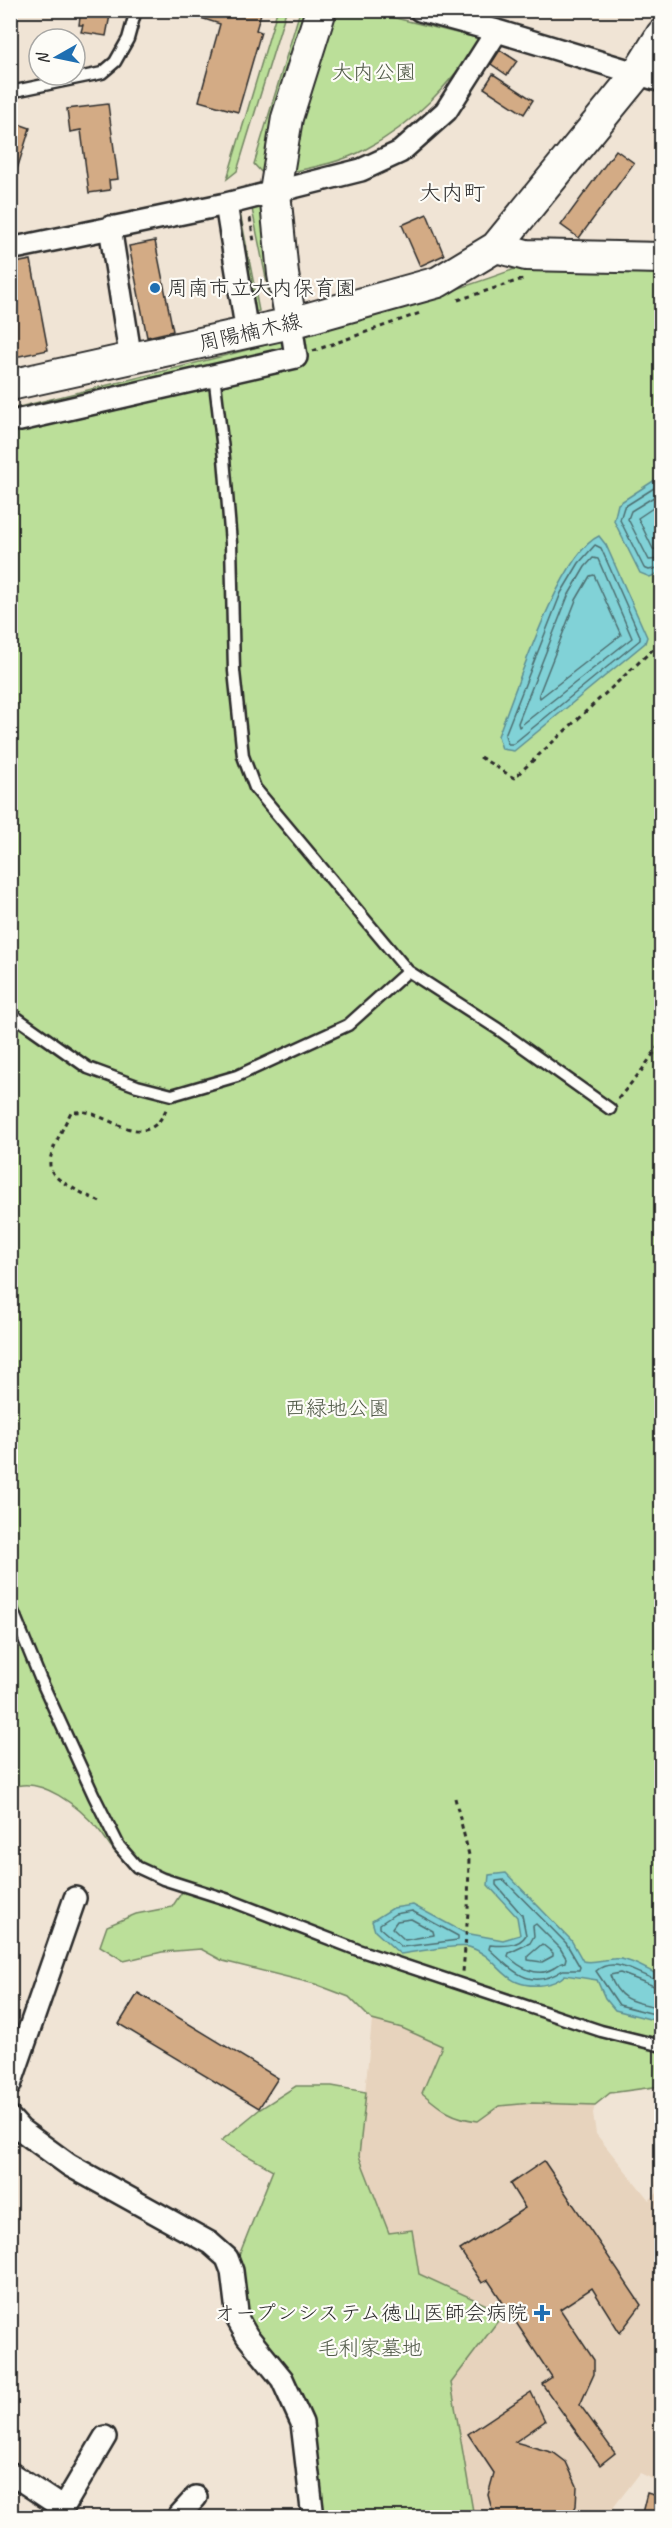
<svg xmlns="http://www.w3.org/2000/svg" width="672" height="2528" viewBox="0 0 672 2528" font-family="Caveat,'Klee One',sans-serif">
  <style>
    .built { fill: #e7d3bd }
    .green { fill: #bbdf99; stroke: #738562; stroke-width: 1.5 }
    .water { fill: #81d2d7; stroke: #5f8f92; stroke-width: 1.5 }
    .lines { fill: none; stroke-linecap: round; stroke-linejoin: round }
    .shore { stroke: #4d6e70; stroke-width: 1.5 }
    .building { fill: #d3ab85; stroke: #2b2b2b; stroke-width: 1.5 }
    .lane-casing { stroke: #2b2b2b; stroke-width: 15 }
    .street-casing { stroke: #2b2b2b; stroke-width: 26 }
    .secondary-casing { stroke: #2b2b2b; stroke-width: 34 }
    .path { stroke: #2b2b2b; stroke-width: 3; stroke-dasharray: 4.5 4.5; stroke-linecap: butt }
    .lane { stroke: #fdfcf7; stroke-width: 10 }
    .street { stroke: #fdfcf7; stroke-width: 21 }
    .secondary { stroke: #fdfcf7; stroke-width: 30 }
    .poi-dot { fill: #1f6fb2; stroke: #fdfcf7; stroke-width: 2 }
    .labels { text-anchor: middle; stroke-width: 4.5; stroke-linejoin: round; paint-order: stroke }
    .park-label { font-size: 21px; fill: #4f5846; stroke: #fdfcf7 }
    .poi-label { font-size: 21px; fill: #2b2b2b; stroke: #fdfcf7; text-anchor: start }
    .street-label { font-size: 21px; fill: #2b2b2b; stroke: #fdfcf7 }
    .neighbourhood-label { font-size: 22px; fill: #2b2b2b; stroke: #fdfcf7 }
  </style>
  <rect width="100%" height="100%" fill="#f0e4d5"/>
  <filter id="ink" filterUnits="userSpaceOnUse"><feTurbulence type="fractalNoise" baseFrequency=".0167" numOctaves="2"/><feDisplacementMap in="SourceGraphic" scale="12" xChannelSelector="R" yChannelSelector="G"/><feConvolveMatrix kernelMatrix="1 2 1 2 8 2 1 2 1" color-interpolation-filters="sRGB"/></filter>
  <g filter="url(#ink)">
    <path class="built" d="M372 2020 402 2028 442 2046 478 2121 499 2106 532 2103 595 2105 593 2113 596 2134 649 2200 661 2190V2483L640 2473 606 2517H474L451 2383 504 2313 419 2274 412 2231 389 2233 359 2156Z"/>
    <path class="green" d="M277 11H286L237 171 227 179Z
      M300 11H310L263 174 254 164Z
      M331 11H367L481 39C450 84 414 124 366 149 340 163 310 168 282 174Z
      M261 202 281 306 272 308 251 204Z
      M239 207 259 311 246 315 226 210Z
      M523 266 661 274 662 1189 657 1193 662 1199 661 2086 610 2093 595 2105 532 2103 499 2106 478 2121C452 2118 442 2110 422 2093L442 2046 402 2028 372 2020 349 1997 315 1984 223 1961 201 1949 162 1952 124 1961 100 1946 107 1926 136 1914 172 1907 182 1892C159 1883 136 1873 118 1855 110 1847 105 1837 98 1829 80 1808 40 1774 11 1788V409C182 366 357 327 523 266Z
      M296 2086H332L366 2092 359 2156 389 2233 412 2230 419 2274 504 2313 451 2383 474 2517H318L306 2414 241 2315 236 2263 273 2170 221 2141 260 2109Z"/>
    <path class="water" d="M661 476V572L650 577 640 573 614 521 618 504Z
      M599 536 606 545 647 637 645 643 514 751 502 749 498 736C515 693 560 553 599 536Z
      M506 1873 571 1940 583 1961C596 1964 607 1957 621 1959 634 1961 649 1971 661 1976V2022L615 2010 605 1998 597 1980 565 1975C554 1986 532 1988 517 1982 501 1976 492 1954 469 1947 457 1944 416 1952 400 1954L375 1931 372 1921 393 1908 413 1905 465 1933 503 1940 520 1935 517 1917 488 1885 489 1875Z"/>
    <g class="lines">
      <path class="shore" d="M662 483 624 507 620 520 644 568 649 570 662 567
        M662 492 631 511 628 519 649 560 662 559
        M662 502 638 518 653 549 662 550
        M595 545 601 548 640 636V640L513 744H508L505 735 561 593 579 563Z
        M593 558 598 559 632 638 519 727 518 723 568 596 585 567Z
        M594 575 621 635 540 698 539 694 576 600 590 576Z
        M496 1881 504 1880 566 1943 580 1967 579 1970H563C530 1992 513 1971 489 1949L490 1945C502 1946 519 1947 526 1935L522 1915 496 1885Z
        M412 1911 458 1936V1940L402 1947 380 1928V1924L395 1914Z
        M411 1919 433 1931 434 1935 405 1940 392 1928 397 1921Z
        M536 1924 560 1948 566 1958 565 1962C559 1963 557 1966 552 1969 537 1978 519 1967 508 1956L509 1953 530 1943 534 1936 533 1926Z
        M542 1944 553 1953V1956L542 1962 528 1960V1956Z
        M662 1981C640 1978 616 1954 596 1971L619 2005 662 2016
        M662 1989 620 1973 610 1975C619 2003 636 2002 662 2008"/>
    </g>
    <path class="building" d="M81 10H111L106 36 81 32 83 25H79Z
      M189 10H262L256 30 261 32 238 112 199 101 220 24 188 14Z
      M500 50 517 61 507 75 491 64Z
      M493 74 533 100 524 114 484 88Z
      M108 104 118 179 109 180 110 190 89 193 81 130 70 132 67 109Z
      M10 121 30 128 14 179H10Z
      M616 150 634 163 579 238 561 225Z
      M427 214 444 255 420 266 402 225Z
      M155 241 173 331 147 337 129 246Z
      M31 260 48 350 10 358V264Z
      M138 1993 278 2078 259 2108 119 2024Z
      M544 2161 641 2305 620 2333 592 2288 560 2309 594 2360V2374L580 2405 615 2453 600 2465 542 2384 552 2377 488 2280 482 2283 460 2250 525 2208 510 2184Z
      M531 2392 545 2421 515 2442 554 2453 566 2462 577 2486 576 2506 570 2517H494L488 2495 494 2473 468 2434Z
      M647 2493 662 2497V2517H641Z"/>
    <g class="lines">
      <g class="lane-casing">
        <path id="lane" d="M10 92 102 73 115 62 128 39 136 10
          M214 375 224 458 231 543 234 671 243 756 255 788 408 971 498 1029 610 1109
          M10 1013 88 1068 137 1086 172 1095 237 1076 348 1025 408 971
          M10 1604 40 1678 94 1796 119 1846 137 1867 163 1879 232 1901 358 1950 601 2031 662 2046"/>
      </g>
      <g class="street-casing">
        <path id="street" d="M420 10 497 31 662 81
          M226 204 247 333
          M110 227 131 360
          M10 249 226 204 361 170 400 152 446 111 497 31
          M20 420 296 357 291 323
          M10 2085 75 1898
          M10 2118 21 2130 69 2165 210 2243 227 2258 232 2271 238 2320 247 2336 282 2379 302 2423 313 2518
          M10 2473 63 2508 105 2437
          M177 2518 196 2497"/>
      </g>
      <g class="secondary-casing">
        <path id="secondary" d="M496 247 526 255 662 258
          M291 323 283 274 275 192 287 118 321 10
          M10 385 291 323 438 282 496 247 637 74 662 34"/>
      </g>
      <path class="path" d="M250 218 254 241
        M458 300 523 279
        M313 351 423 312
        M480 757 514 778 662 641
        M618 1099 642 1070 662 1041
        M100 1202C38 1171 40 1174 71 1112 77 1112 84 1111 90 1113 118 1122 150 1150 167 1107
        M455 1798 469 1855 468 1912 463 1972"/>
      <use href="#lane" class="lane"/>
      <use href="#street" class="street"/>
      <use href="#secondary" class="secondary"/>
    </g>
  </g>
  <g class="poi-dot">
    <circle cx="155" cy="288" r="6"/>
    <path d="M539 2304h6v6h6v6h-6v6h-6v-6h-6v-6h6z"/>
  </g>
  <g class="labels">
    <g class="park-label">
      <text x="374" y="79">大内公園</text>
      <text x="337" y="1415">西緑地公園</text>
      <text x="370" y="2355">毛利家墓地</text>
    </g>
    <g class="poi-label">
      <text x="167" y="295">周南市立大内保育園</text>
      <text x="528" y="2320" text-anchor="end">オープンシステム徳山医師会病院</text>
    </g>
    <g class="street-label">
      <text transform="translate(250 332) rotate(-13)" y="7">周陽楠木線</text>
    </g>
    <g class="neighbourhood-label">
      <text x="452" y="200">大内町</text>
    </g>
  </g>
  <rect width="672" height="2528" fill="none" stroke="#fdfcf7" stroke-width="36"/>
  <rect x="18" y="18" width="636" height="2492" fill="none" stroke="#2b2b2b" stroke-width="2" filter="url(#ink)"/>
  <g transform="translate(57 57) rotate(261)"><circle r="28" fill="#fdfcf7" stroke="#a9a8a5" stroke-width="1.5"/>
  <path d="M0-4.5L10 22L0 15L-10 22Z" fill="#1f6fb2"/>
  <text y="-9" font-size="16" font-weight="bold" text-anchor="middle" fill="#2b2b2b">N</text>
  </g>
</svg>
